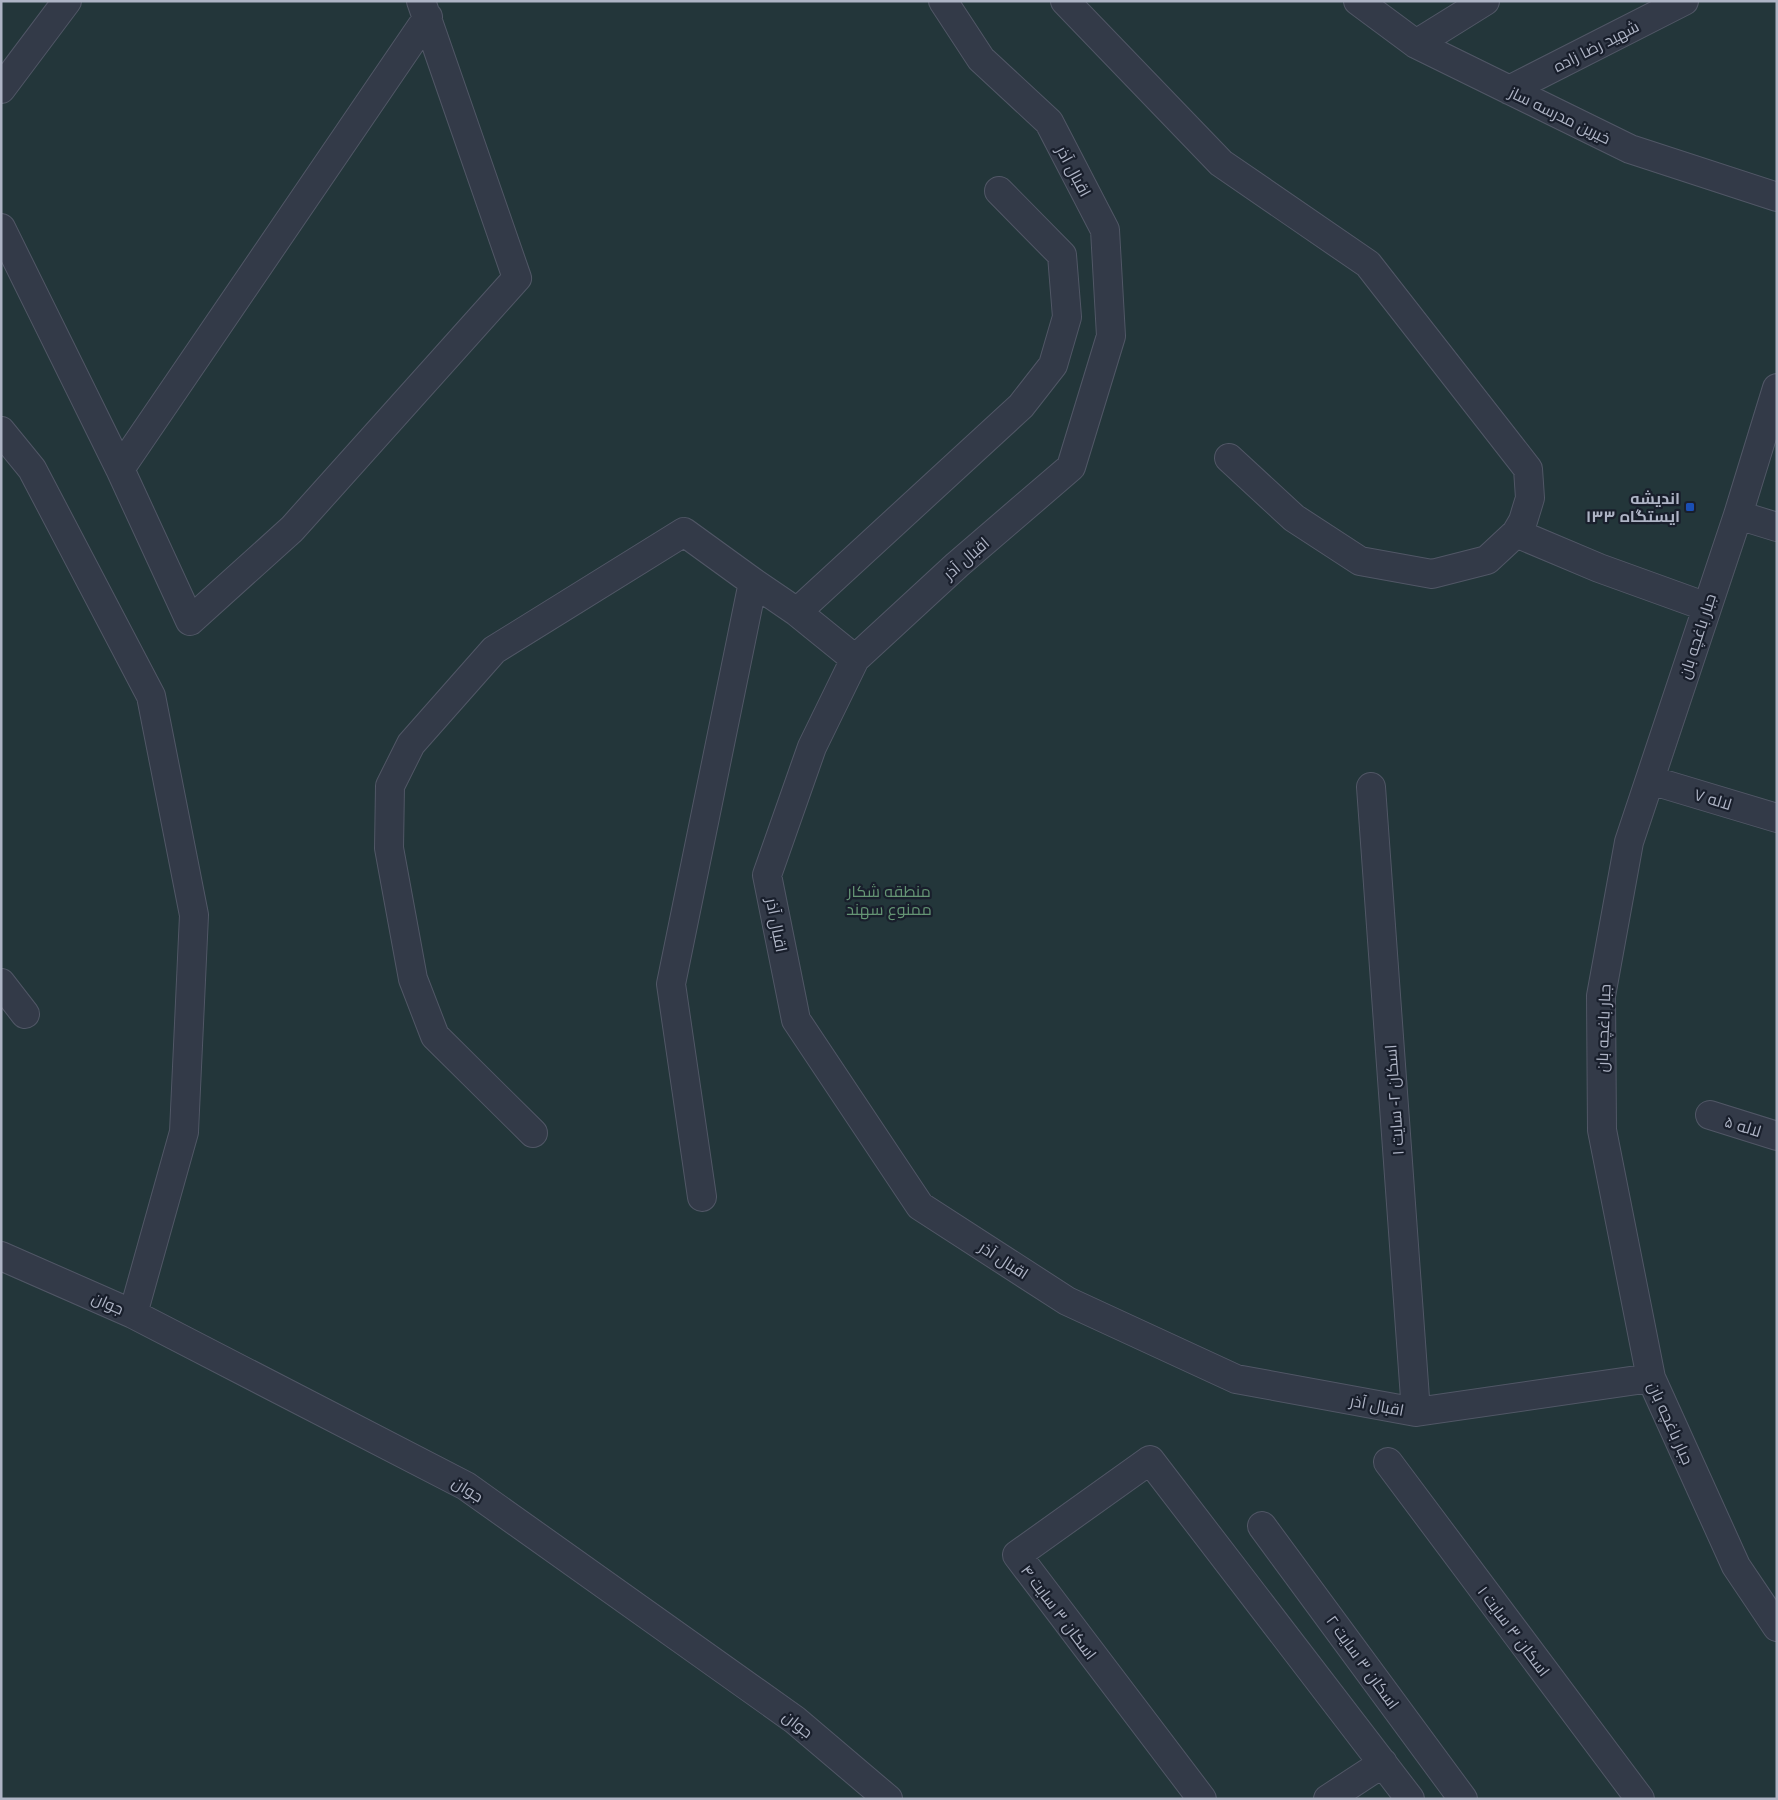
<svg xmlns="http://www.w3.org/2000/svg" width="1778" height="1800" viewBox="0 0 1778 1800" font-family="Arial,Cairo,sans-serif">
  <style>
    .green { fill: #23363a }
    .lines { fill: none; stroke-linecap: round; stroke-linejoin: round }
    .minor-casing { stroke: #515766; stroke-width: 30 }
    .minor { stroke: #333a48; stroke-width: 28 }
    .transit-dot { fill: #1a4fb4; stroke: #191f2c; stroke-width: 2 }
    .labels { text-anchor: middle; stroke-width: 4.5; stroke-linejoin: round; paint-order: stroke }
    .street-label { font-size: 16px; fill: #aeb4c5; stroke: #191f2c }
    .poi-label { font-size: 16px; font-weight: bold; fill: #aeb4c5; stroke: #191f2c; text-anchor: end }
    .park-label { font-size: 16px; fill: #659574; stroke: #191f2c }
  </style>
  <rect width="100%" height="100%" fill="#202837"/>
  <path class="green" d="M1 1H1777V1799H1Z"/>
  <g class="lines">
    <g class="minor-casing">
      <path id="minor" d="M943 1 981 59 1049 122 1105 230 1111 336 1071 467 957 565 855 659 812 747 767 875 796 1020 920 1206 1067 1301 1236 1379 1416 1412 1651 1378
        M1065 1 1221 163 1368 264 1528 469 1530 498 1523 521 1516 533 1487 560 1432 574 1360 561 1294 518 1229 458
        M1358 1 1416 44 1630 149 1777 197
        M1416 44 1485 1
        M1 89 67 1
        M1509 90 1684 1
        M1 228 120 469 190 621 292 529 517 278 421 1
        M1777 388 1738 515 1629 842 1601 996 1602 1130 1651 1378 1736 1566 1777 1627
        M1 431 32 469 151 696 194 915 184 1132 133 1314
        M120 469 428 17
        M1738 515 1777 527
        M1516 533 1599 568 1707 607
        M797 612 1021 406 1053 365 1067 317 1062 255 999 191
        M1650 780 1777 818
        M1371 787 1416 1412
        M1 983 25 1014
        M1710 1115 1777 1136
        M533 1133 435 1036 413 979 389 848 390 786 411 744 494 650 684 532 753 582 797 612 855 659
        M702 1197 671 984 753 582
        M1 1256 133 1314 466 1486 795 1720 888 1799
        M1388 1462 1640 1799
        M1262 1526 1463 1799
        M1202 1799 1017 1555 1150 1460 1410 1799
        M1328 1799 1383 1763"/>
    </g>
    <use href="#minor" class="minor"/>
  </g>
  <rect class="transit-dot" x="1685" y="502" width="10" height="10" rx="2.5"/>
  <g class="labels">
    <g class="street-label">
      <text transform="translate(1596 46) rotate(-27)" y="6">شهید رضا زاده</text>
      <text transform="translate(1560 115) rotate(26)" y="6">خیرین مدرسه ساز</text>
      <text transform="translate(1074 171) rotate(62)" y="6">اقبال آذر</text>
      <text transform="translate(966 558) rotate(-41)" y="6">اقبال آذر</text>
      <text transform="translate(1697 636) rotate(-72)" y="6">جبار باغچه بان</text>
      <text transform="translate(1713 799) rotate(17)" y="6">لاله ۷</text>
      <text transform="translate(777 925) rotate(79)" y="6">اقبال آذر</text>
      <text transform="translate(1603 1028) rotate(-88)" y="6">جبار باغچه بان</text>
      <text transform="translate(1394 1100) rotate(-94)" y="6">اسکان ۲- سایت ۱</text>
      <text transform="translate(1743 1126) rotate(17)" y="6">لاله ۵</text>
      <text transform="translate(1004 1260) rotate(33)" y="6">اقبال آذر</text>
      <text transform="translate(108 1303) rotate(24)" y="6">جوان</text>
      <text transform="translate(1377 1405) rotate(11)" y="6">اقبال آذر</text>
      <text transform="translate(1671 1423) rotate(66)" y="6">جبار باغچه بان</text>
      <text transform="translate(468 1489) rotate(32)" y="6">جوان</text>
      <text transform="translate(1059 1612) rotate(53)" y="6">اسکان ۳ سایت ۴</text>
      <text transform="translate(1514 1631) rotate(53)" y="6">اسکان ۳ سایت ۱</text>
      <text transform="translate(1363 1662) rotate(54)" y="6">اسکان ۳ سایت ۲</text>
      <text transform="translate(798 1724) rotate(38)" y="6">جوان</text>
    </g>
    <g class="poi-label">
      <text x="1680" y="504">اندیشه<tspan x="1680" dy="18">ایستگاه ۱۳۳</tspan></text>
    </g>
    <g class="park-label">
      <text x="889" y="897">منطقه شکار<tspan x="889" dy="18">ممنوع سهند</tspan></text>
    </g>
  </g>
  <rect width="1778" height="1800" fill="none" stroke="#aeb4c5" stroke-width="5"/>
</svg>
